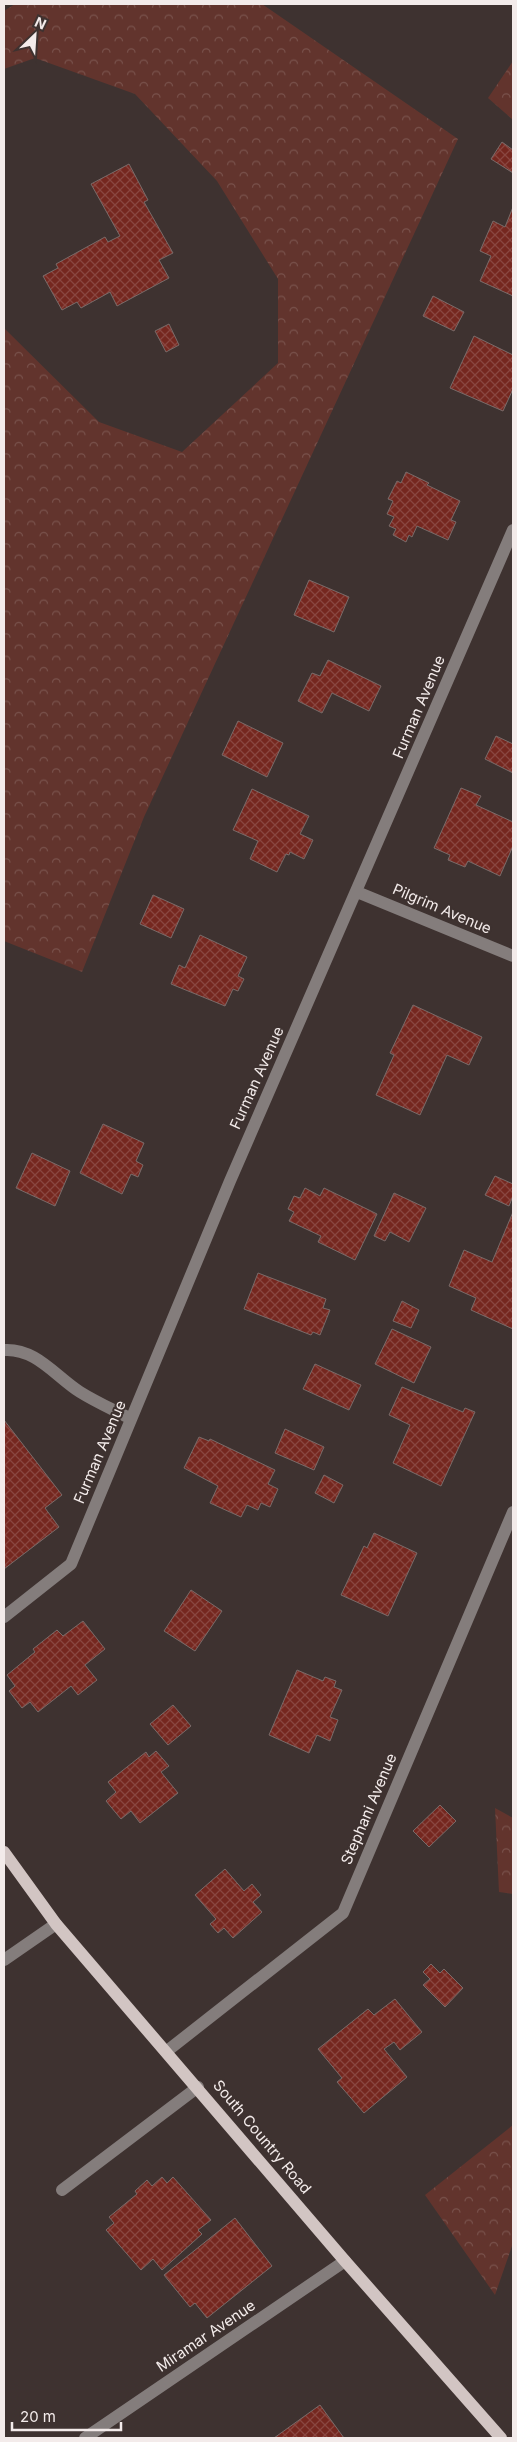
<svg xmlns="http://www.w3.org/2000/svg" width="517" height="2442" viewBox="0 0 517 2442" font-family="Inter,sans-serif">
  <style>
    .forest { fill: url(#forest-crowns) }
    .building { fill: url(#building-cross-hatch); stroke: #796b69 }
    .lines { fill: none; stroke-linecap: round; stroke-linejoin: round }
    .minor { stroke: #847d7c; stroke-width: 12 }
    .major { stroke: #d2c5c3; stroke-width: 12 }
    .labels { text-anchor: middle; stroke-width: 4; stroke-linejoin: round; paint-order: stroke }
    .street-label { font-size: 15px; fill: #f3ebea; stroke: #3e3230 }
  </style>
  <defs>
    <pattern id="forest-crowns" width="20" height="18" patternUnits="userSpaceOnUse" patternTransform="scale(1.25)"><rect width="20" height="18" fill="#62342d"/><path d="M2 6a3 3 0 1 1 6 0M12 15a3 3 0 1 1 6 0" fill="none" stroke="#79524c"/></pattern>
    <pattern id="building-cross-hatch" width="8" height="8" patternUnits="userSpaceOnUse" patternTransform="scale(1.25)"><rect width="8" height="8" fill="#75271f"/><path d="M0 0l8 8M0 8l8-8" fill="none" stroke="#894640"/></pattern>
  </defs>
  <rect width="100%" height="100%" fill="#3e3230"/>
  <path class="forest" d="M15 4H262L458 139 144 817 82 972 4 941V328L99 422 182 452 278 363V279L217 181 135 94 35 58 4 69V11Z
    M513 61V120L488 98Z
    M495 1808 513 1818V1894L499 1892Z
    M513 2125V2243L495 2295 425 2195Z"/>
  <path class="building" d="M502 142 513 150V173L491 159Z
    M129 164 148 200 144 202 173 253 159 260 169 278 117 306 110 292 81 308 77 302 62 310 43 276 58 268 56 264 105 237 108 242 120 236 91 184Z
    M513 207V296L480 281 491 256 480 251 493 221 505 227Z
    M433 296 464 312 454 331 423 316Z
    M169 324 179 345 166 352 155 331Z
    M474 336 513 355V389L503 411 450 388Z
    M406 472 429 483 427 485 460 501 451 520 456 522 448 540 417 526 412 537 409 535 406 542 393 535 396 529 389 526 394 517 387 514 393 501 388 499 397 481 401 483Z
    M309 580 349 597 334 632 294 615Z
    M328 660 381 686 369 711 332 693 322 713 298 701 312 673 320 676Z
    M238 721 283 743 267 777 222 755Z
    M496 736 513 744V773L485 759Z
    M461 788 481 796 476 805 513 822V846L500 876 468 861 465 867 448 860 450 855 434 848Z
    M252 789 309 816 300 834 313 840 304 859 290 852 289 855 286 854 277 872 250 859 258 841 233 830Z
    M153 895 184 909 171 938 140 924Z
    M200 935 247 957 238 976 244 979 238 991 233 989 225 1006 171 984 179 965 185 968Z
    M413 1005 482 1037 469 1065 447 1055 420 1115 376 1095 394 1055 390 1053Z
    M103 1124 144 1143 136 1161 143 1165 138 1177 131 1174 122 1194 80 1173Z
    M32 1153 70 1171 55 1206 16 1188Z
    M495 1176 513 1184V1196L509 1206 485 1195Z
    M305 1188 320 1196 324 1188 377 1214 355 1260 318 1242 321 1236 289 1221 294 1212 288 1209 294 1196 300 1198Z
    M394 1193 426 1208 409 1242 390 1232 385 1241 374 1236Z
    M513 1212V1329L471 1310 476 1298 449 1286 464 1250 492 1262Z
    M258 1273 326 1299 323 1308 330 1310 320 1335 313 1332 311 1335 244 1309Z
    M402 1301 419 1310 411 1328 393 1321Z
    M392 1329 431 1347 414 1383 375 1364Z
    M315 1364 361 1385 349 1410 303 1389Z
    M402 1387 463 1412 465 1408 475 1412 441 1486 393 1463 410 1425 389 1415Z
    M4 1420 62 1495 45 1508 59 1527 4 1569Z
    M285 1429 324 1447 314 1470 275 1453Z
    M199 1437 209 1441 210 1439 275 1470 268 1484 278 1489 270 1507 261 1503 258 1510 247 1505 241 1517 210 1503 218 1486 184 1468Z
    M324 1475 343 1485 334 1503 315 1493Z
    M374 1533 417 1553 388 1616 341 1595 364 1546 367 1548Z
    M191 1590 222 1611 195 1651 164 1631Z
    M83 1621 105 1649 85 1665 97 1680 78 1695 71 1686 38 1712 30 1702 22 1708 9 1691 15 1686 7 1675 35 1652 33 1649 57 1630 63 1636Z
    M297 1670 323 1681 325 1677 336 1681 334 1687 342 1690 330 1717 338 1720 330 1741 317 1735 309 1753 269 1735Z
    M173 1705 191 1726 168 1745 150 1724Z
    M156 1751 169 1766 161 1772 178 1793 140 1823 131 1811 121 1819 106 1801 116 1792 108 1782 146 1752 149 1757Z
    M440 1805 456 1821 429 1847 413 1831Z
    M225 1869 244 1891 252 1884 261 1895 253 1902 262 1912 233 1938 224 1928 218 1933 210 1924 216 1919 195 1895Z
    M431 1964 440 1973 444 1969 463 1988 445 2007 423 1985 430 1979 423 1972Z
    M395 1999 422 2032 400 2050 394 2042 384 2049 407 2077 364 2113 337 2082 342 2078 318 2049 368 2009 374 2015Z
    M162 2177 167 2183 173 2177 211 2220 198 2230 202 2234 162 2270 153 2259 141 2270 106 2230 114 2223 109 2217 137 2194 135 2191 147 2180 152 2186Z
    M235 2218 272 2266 207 2318 195 2303 190 2307 164 2275Z
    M320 2405 344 2438H274Z"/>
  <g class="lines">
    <path class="minor" d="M357 892 513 956
      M4 1350C36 1348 55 1376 80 1392 96 1402 114 1410 131 1419
      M4 1617 71 1564 230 1181 513 530
      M4 1960 56 1924
      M167 2051 343 1913 513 1512
      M62 2190 198 2087
      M85 2438 345 2261"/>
    <path class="major" d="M4 1852 56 1924 345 2261 501 2438"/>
  </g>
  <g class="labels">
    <g class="street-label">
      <text transform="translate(419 707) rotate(-67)" y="5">Furman Avenue</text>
      <text transform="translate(442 909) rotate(23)" y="5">Pilgrim Avenue</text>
      <text transform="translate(257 1078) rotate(-66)" y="5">Furman Avenue</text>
      <text transform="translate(100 1452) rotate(-67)" y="5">Furman Avenue</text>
      <text transform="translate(369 1809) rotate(-67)" y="5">Stephani Avenue</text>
      <text transform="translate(262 2137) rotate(50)" y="5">South Country Road</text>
      <text transform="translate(206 2336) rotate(-34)" y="5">Miramar Avenue</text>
    </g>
  </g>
  <rect width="517" height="2442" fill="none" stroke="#f3ebea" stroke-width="10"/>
  <g transform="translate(35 35) rotate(25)" stroke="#3e3230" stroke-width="4" paint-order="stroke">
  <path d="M0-4L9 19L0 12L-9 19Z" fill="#f3ebea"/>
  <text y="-8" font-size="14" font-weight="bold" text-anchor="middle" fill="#f3ebea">N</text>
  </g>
  <path d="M12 2422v8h109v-8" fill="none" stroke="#f3ebea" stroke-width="2.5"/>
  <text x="20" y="2422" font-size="15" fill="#f3ebea" stroke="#3e3230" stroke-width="4" paint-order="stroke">20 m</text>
</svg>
